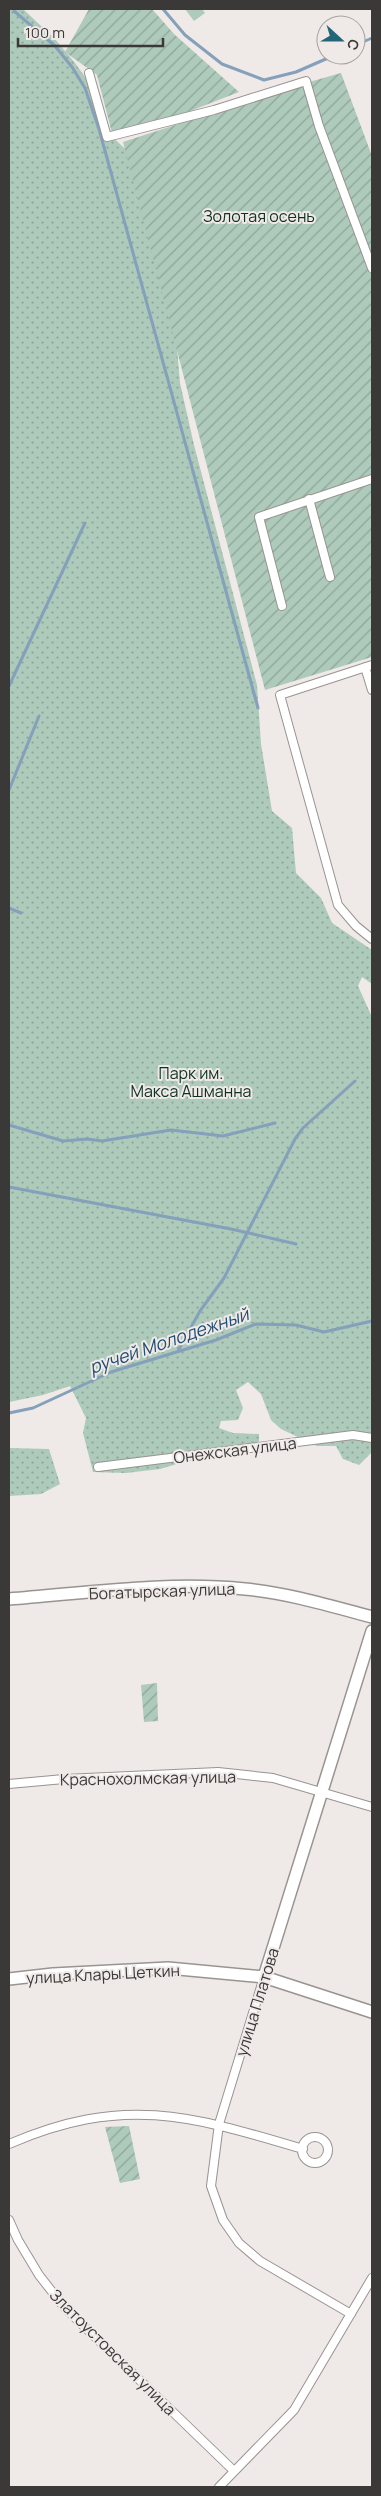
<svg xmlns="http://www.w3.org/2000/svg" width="381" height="2496" viewBox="0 0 381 2496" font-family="Manrope,sans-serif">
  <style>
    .grass { fill: #adcabb }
    .park { fill: url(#park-dots) }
    .garden { fill: url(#garden-furrows) }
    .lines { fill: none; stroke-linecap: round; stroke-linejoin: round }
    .stream { stroke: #84a0ba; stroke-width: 3 }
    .street-casing { stroke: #999391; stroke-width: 10 }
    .secondary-casing { stroke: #999391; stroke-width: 14 }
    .street { stroke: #fff; stroke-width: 8 }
    .secondary { stroke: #fff; stroke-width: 11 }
    .labels { text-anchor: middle; stroke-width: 4; stroke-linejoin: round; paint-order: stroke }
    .park-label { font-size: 16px; fill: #0e3123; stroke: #efe9e7 }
    .street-label { font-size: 16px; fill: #3b3938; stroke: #efe9e7 }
    .water-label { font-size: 18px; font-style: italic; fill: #204d72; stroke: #efe9e7 }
  </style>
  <defs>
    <pattern id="park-dots" width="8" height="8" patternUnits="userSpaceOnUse" patternTransform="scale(1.25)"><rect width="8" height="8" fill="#adcabb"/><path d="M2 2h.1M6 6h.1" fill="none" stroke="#8ea599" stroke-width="1.8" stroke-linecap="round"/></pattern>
    <pattern id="garden-furrows" width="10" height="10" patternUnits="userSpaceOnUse" patternTransform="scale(1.25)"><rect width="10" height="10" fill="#adcabb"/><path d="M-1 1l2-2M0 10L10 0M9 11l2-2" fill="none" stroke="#8ea599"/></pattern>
  </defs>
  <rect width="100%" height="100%" fill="#efe9e7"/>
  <path class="grass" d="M185 9H202L205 13 194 21Z"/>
  <path class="park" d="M9 9H23L55 39 75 63 93 88 106 131 136 159 173 303 180 383 194 445 257 685 261 744 272 811 292 828 296 873 321 898 332 923 372 950V984L362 977 358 986 372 1017V1452L359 1465 343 1459 336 1446H317L281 1429 271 1420 261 1394 248 1382 236 1390 243 1408 238 1420 221 1421 219 1428 233 1433 259 1434V1451L197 1458 160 1469 126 1473 93 1472 83 1433 86 1418 70 1386 43 1395 9 1402Z
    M9 1448 49 1449 60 1484 41 1494 9 1496Z"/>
  <path class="garden" d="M89 9H152L174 34 239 92 175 117 112 133 97 75 65 52Z
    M341 73 372 156V657L265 690 123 142 295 86Z
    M157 1683 158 1721 144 1722 141 1685Z
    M129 2126 140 2179 120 2183 105 2127Z"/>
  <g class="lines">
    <path class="stream" d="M163 9 185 35 222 64 264 80 296 72 335 55
      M14 11 55 46 72 67 85 88 99 129 258 708
      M356 45 372 38
      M9 686 85 523
      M9 790 39 716
      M9 908 21 913
      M9 1125 63 1141 87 1139 102 1141 171 1130 223 1136 275 1123
      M9 1187 231 1229 296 1244
      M178 1351 200 1311 224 1278 295 1139 303 1128 355 1081
      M9 1413 33 1408 111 1372 216 1340 256 1324 296 1325 324 1332 372 1321"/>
    <g class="street-casing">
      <path id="street" d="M89 73 107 137 214 110 306 81 319 126 372 268
        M309 499 330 577
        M282 606 259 517 372 479
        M372 665 280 695 338 905 356 926 372 939
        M365 667 372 690
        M98 1467 353 1435 372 1438
        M9 1784 64 1779 218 1772 273 1778 372 1807
        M264 1977 219 2124 211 2186 223 2220 239 2243 260 2261 351 2314
        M302 2150a13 13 0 1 1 26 0a13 13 0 1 1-26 0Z
        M9 2144C123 2095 189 2115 303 2149
        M9 2220 18 2240 39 2275 64 2307 234 2471
        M219 2487 294 2410 372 2278"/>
    </g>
    <g class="secondary-casing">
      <path id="secondary" d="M9 1599C87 1593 167 1581 245 1589 288 1593 331 1606 372 1617
        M264 1977 372 1631
        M9 1979 53 1974 168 1968 264 1977 372 2012"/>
    </g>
    <use href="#street" class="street"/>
    <use href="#secondary" class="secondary"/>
  </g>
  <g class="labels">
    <g class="park-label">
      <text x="259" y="222">Золотая осень</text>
      <text x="191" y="1079">Парк им.<tspan x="191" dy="18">Макса Ашманна</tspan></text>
    </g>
    <g class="street-label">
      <text transform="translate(235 1450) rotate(-7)" y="6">Онежская улица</text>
      <text transform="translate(162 1591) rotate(-2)" y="6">Богатырская улица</text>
      <text transform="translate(148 1778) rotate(-1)" y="6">Краснохолмская улица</text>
      <text transform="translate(103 1974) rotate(-3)" y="6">улица Клары Цеткин</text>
      <text transform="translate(257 2002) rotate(-73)" y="6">улица Платова</text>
      <text transform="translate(113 2352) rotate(45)" y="6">Златоустовская улица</text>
    </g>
    <g class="water-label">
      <text transform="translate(169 1341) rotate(-19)" y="6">ручей Молодежный</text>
    </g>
  </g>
  <rect width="381" height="2496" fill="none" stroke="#3b3938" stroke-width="20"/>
  <g transform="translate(341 40) rotate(111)"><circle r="24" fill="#efe9e7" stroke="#a7a3a1"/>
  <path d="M0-4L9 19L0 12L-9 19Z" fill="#226678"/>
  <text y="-8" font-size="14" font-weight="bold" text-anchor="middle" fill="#3b3938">С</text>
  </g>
  <path d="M18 38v8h145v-8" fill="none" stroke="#3b3938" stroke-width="2.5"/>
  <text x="25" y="38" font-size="15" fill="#3b3938" stroke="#efe9e7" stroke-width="4" paint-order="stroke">100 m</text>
</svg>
